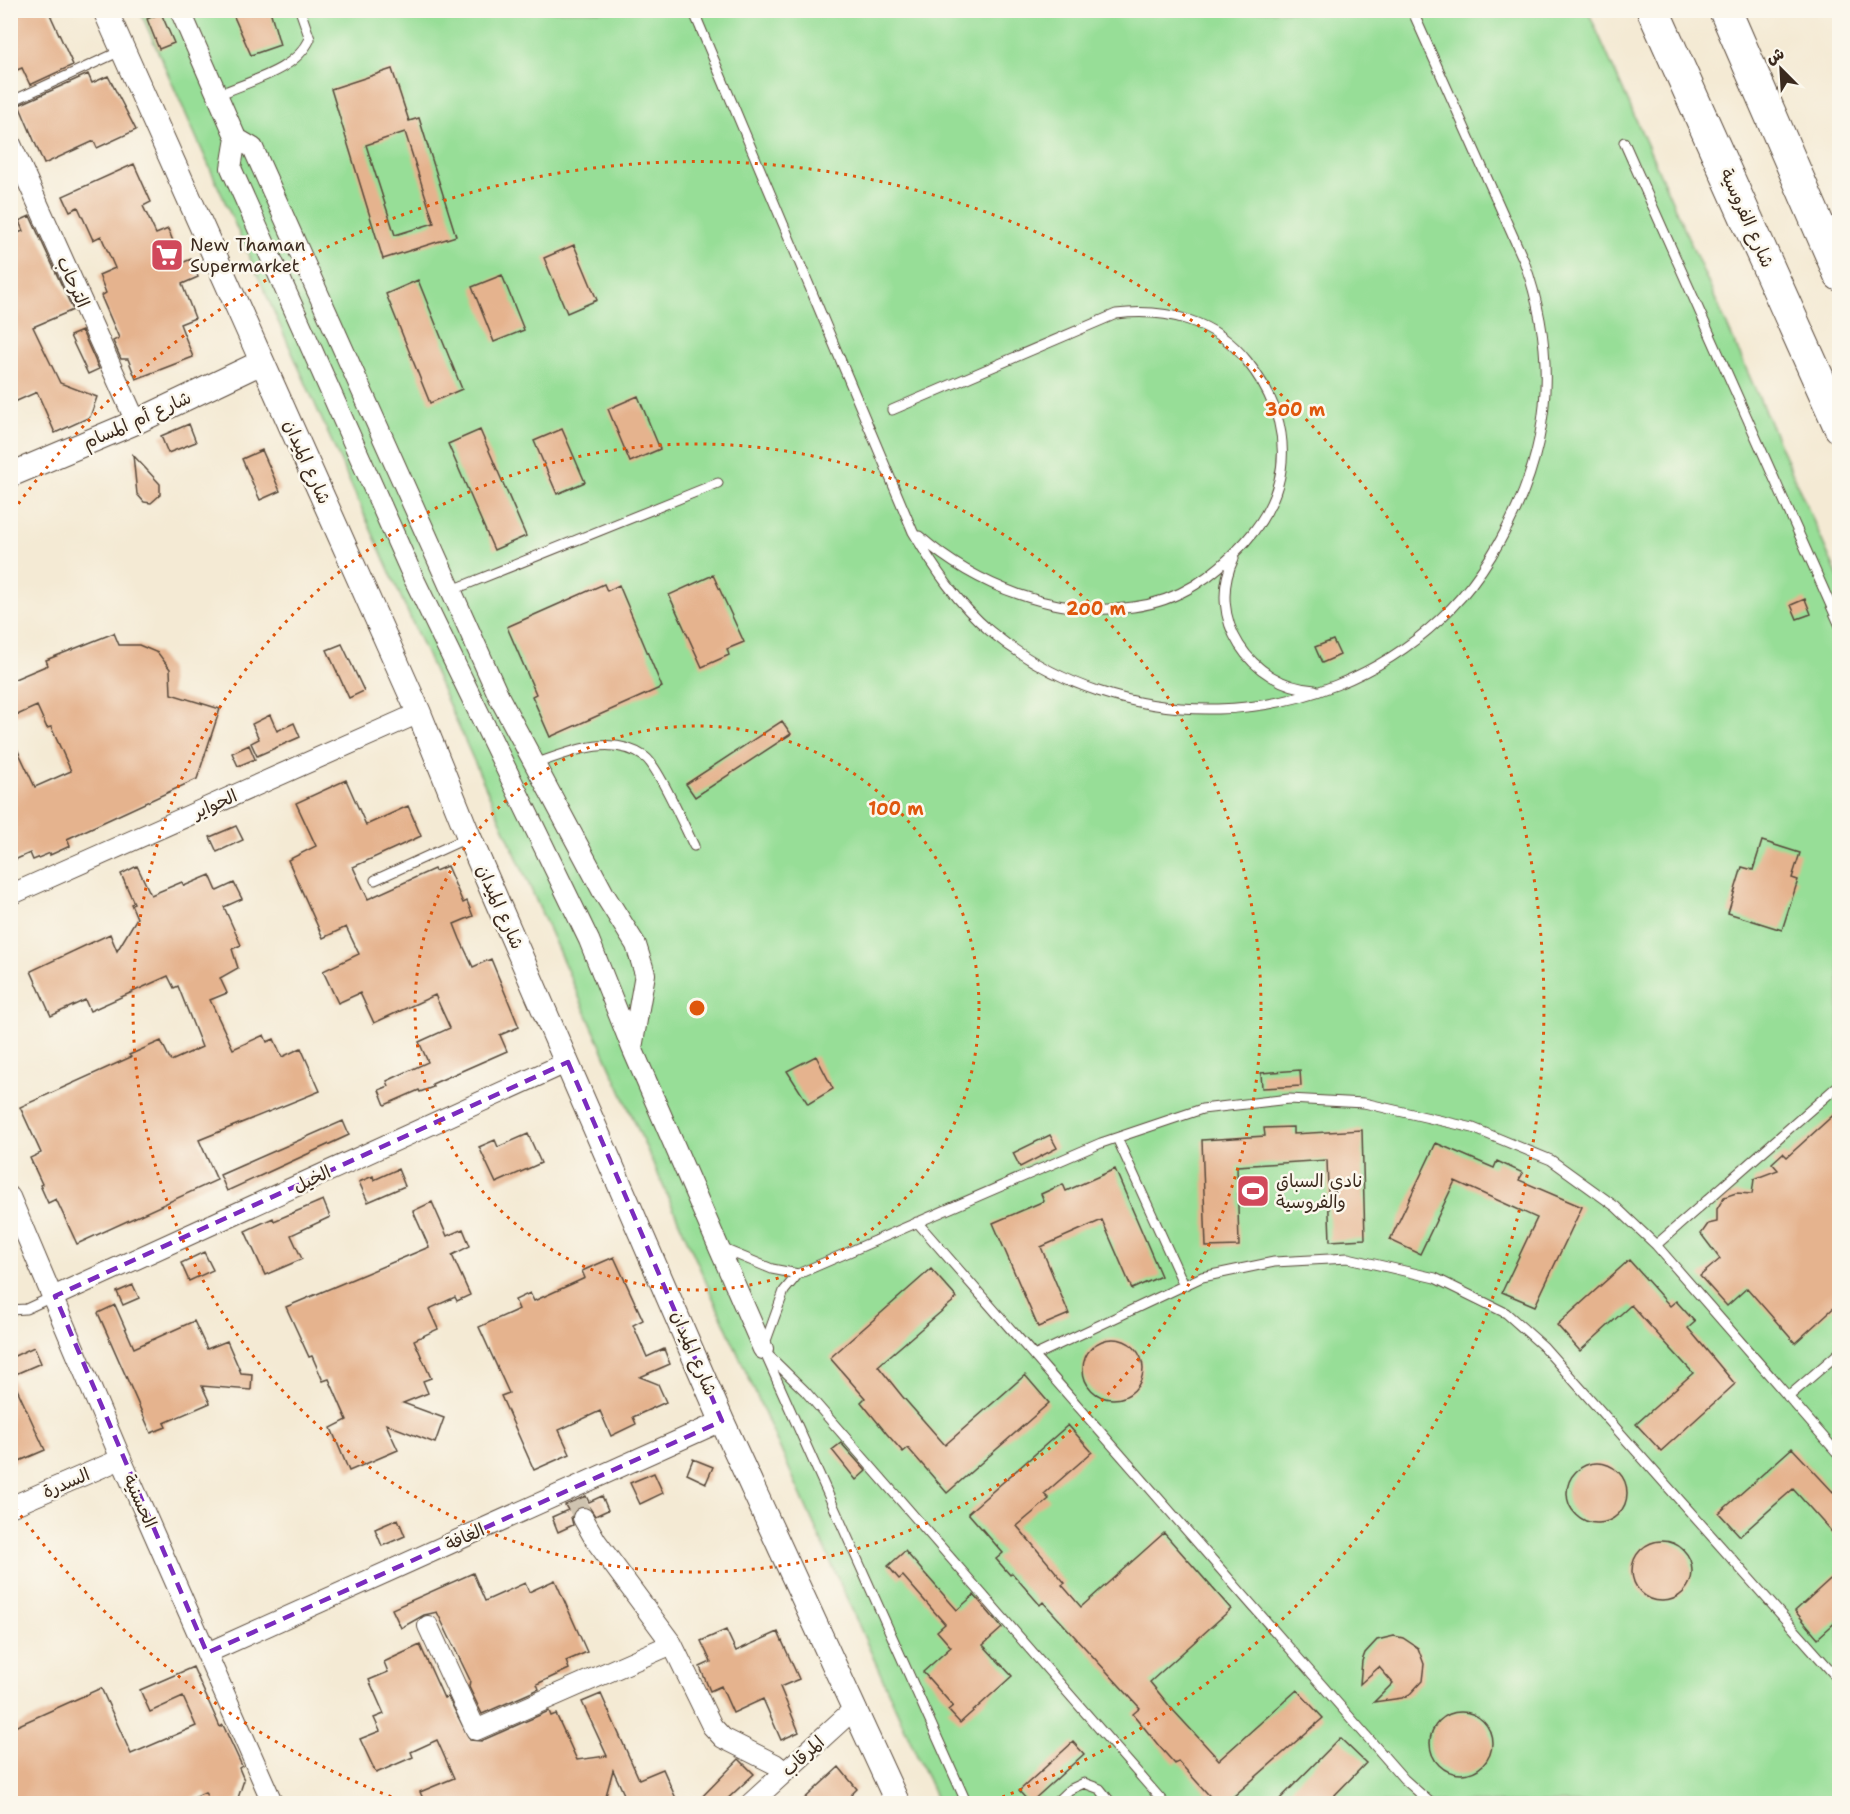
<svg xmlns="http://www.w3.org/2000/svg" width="1850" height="1814" viewBox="0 0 1850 1814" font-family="'Shantell Sans','Playpen Sans Arabic',sans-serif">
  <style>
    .green { fill: #97de97; stroke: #69845a; stroke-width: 1.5 }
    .building { fill: #e5b38e; fill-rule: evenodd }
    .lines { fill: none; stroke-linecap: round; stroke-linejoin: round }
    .minor-tunnel { stroke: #cfc4b0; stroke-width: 20; stroke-dasharray: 20 10; stroke-linecap: butt }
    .service-casing { stroke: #574739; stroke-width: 11 }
    .minor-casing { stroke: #574739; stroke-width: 22 }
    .tertiary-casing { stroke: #574739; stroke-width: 26 }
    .trunk-casing { stroke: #574739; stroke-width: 34 }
    .service { stroke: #fff; stroke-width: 9 }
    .minor { stroke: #fff; stroke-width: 20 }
    .tertiary { stroke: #fff; stroke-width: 24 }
    .trunk { stroke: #fff; stroke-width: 32 }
    .marked { fill: none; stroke: #7b2cbf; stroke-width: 4.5; stroke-dasharray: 12 8; stroke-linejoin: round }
    .ring { fill: none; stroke: #df570d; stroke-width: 3; stroke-dasharray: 3 6 }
    .labels { text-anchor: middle; stroke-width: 5; stroke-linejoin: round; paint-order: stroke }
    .street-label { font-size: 18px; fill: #3b2a1e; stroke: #fbf7ec }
    .poi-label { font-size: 18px; fill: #3b2a1e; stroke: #fbf7ec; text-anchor: start }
    .centre { fill: #df570d; stroke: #fbf7ec; stroke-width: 3 }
    .ring-label { font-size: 18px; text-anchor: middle; font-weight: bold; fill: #df570d; stroke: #fbf7ec; stroke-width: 5; stroke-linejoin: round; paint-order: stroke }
  </style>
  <rect width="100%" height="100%" fill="#fbf7ec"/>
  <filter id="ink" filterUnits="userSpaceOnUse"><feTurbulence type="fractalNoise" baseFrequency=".0167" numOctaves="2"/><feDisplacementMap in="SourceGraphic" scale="12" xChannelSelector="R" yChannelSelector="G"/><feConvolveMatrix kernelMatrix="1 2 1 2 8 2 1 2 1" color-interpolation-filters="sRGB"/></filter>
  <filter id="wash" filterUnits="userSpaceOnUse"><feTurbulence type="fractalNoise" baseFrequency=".008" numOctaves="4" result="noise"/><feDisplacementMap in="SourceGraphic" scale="24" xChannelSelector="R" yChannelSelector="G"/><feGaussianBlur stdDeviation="1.35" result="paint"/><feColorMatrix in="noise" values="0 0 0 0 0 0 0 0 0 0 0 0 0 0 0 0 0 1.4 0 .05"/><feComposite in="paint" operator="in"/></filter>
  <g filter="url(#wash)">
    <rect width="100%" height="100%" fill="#f4ead4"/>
    <path class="green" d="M140 11H1588L1839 579V1803H938Z"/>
    <g id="blocks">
      <path class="building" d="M10 10H48L73 65 30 85 22 68 17 70 10 56Z
        M231 10H270L280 45 251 55Z
        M161 13 174 43 159 49 147 19Z
        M392 69 409 121 419 118 456 236 383 259 331 89ZM405 132 434 223 395 235 366 145Z
        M88 74 92 83 108 76 136 130 97 148 94 141 44 164 19 105Z
        M134 164 151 202 143 206 156 234 168 229 182 263 191 259 198 277 182 284 195 318 180 324 193 357 136 379 128 359H121L113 341 119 338 101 296 106 293 99 275 115 268 101 236 93 240 78 207 70 211 63 196Z
        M30 216 73 310 33 327 60 383 97 397 90 417 55 433 37 392 10 404V236L23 231 19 221Z
        M574 245 597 300 567 313 544 258Z
        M502 275 524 330 494 342 472 287Z
        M418 280 462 389 430 403 386 294Z
        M82 331 99 369 88 374 70 336Z
        M638 396 660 449 630 462 608 409Z
        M189 424 196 442 168 453 161 436Z
        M562 429 585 482 557 494 534 441Z
        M480 430 526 536 494 550 448 444Z
        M262 450 280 491 260 500 242 459Z
        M133 455 160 484V495L151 503 144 502 137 494Z
        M713 575 744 642 727 649 729 655 702 667 669 595Z
        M604 584 607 591 619 585 662 687 550 737 532 696 536 694 507 627Z
        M1805 599 1811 614 1797 619 1791 605Z
        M114 633 119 645H139L158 653 170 669 171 694 220 709 197 779 67 839 70 846 50 855V853L33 860 30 853 10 862V734L35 787 71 771 51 727 47 728 37 706 15 716 10 705V681L48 665 46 660Z
        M1333 640 1340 655 1322 663 1315 647Z
        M342 644 364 691 349 698 327 650Z
        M270 715 277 731 294 723 300 737 257 756 251 743 259 739 252 724Z
        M782 721 791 734 695 797 686 784Z
        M249 745 255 759 238 766 232 753Z
        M346 780 366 825 408 806 421 836 353 867 368 899 434 869 435 871 447 866 463 903 467 901 473 916 454 924 460 939 473 967 491 959 519 1027 500 1035 507 1051 432 1084 433 1087 420 1092 419 1090 385 1105 379 1090 389 1086 387 1081 428 1062 419 1042 450 1028 435 995 374 1023 360 993 338 1003 323 971 359 954 346 927 323 938 288 860 316 846 296 803Z
        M236 826 243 840 217 852 210 837Z
        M1762 841 1800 853 1792 878 1798 880 1782 930 1728 913 1742 867 1753 870Z
        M137 866 151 895 182 882 184 886 210 875 217 891 234 883 242 899 224 907 241 945 232 949 238 968 220 978 227 993 210 1000 233 1049 264 1035 267 1042 274 1039 282 1057 301 1048 320 1091 199 1140 217 1180 77 1244 56 1199 48 1203 40 1185 42 1184 30 1158 41 1153 20 1107 131 1057 129 1055 161 1041 171 1061 202 1047 178 986 174 988 168 976 90 1011 85 1000 51 1016 31 971 110 934 117 951 137 918 131 904 134 903 121 874Z
        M816 1056 833 1089 808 1104 787 1071Z
        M1300 1070 1301 1086 1262 1088 1261 1073Z
        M1839 1110V1303L1795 1343 1747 1288 1727 1306 1700 1276 1720 1259 1701 1234 1708 1224 1717 1222V1209L1724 1197 1736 1193 1752 1194 1754 1179 1778 1170 1772 1163 1783 1153 1787 1157Z
        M343 1121 349 1135 227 1191 220 1175Z
        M1293 1127V1134L1362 1130 1365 1239 1330 1241 1327 1160 1237 1166 1239 1246 1206 1247 1202 1140 1265 1136 1264 1128Z
        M528 1134 541 1163 496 1183 479 1147 495 1140 498 1147Z
        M1050 1135 1057 1148 1020 1167 1013 1153Z
        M1436 1143 1494 1168 1497 1161 1523 1173 1519 1180 1582 1207 1535 1306 1502 1292 1537 1218 1455 1181 1420 1254 1390 1240Z
        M398 1169 405 1186 368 1202 359 1182 373 1176 374 1180Z
        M1115 1169 1161 1276 1132 1289 1102 1220 1041 1247 1069 1314 1038 1327 993 1223 1044 1201 1041 1194 1063 1184 1066 1191Z
        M323 1200 330 1217 291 1235 302 1259 265 1275 245 1231 273 1218 274 1221Z
        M432 1202 447 1236 463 1229 470 1246 452 1255 470 1295 457 1301 455 1297 429 1309 438 1329 414 1340 431 1378 423 1381 428 1393 403 1403 444 1418 435 1443 386 1424 398 1450 349 1471 331 1428 347 1420 329 1379 323 1381 312 1356 309 1357 286 1307 429 1247 413 1211Z
        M204 1252 213 1270 189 1281 181 1263Z
        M614 1257 643 1320 633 1325 647 1357 664 1349 670 1364 640 1377 658 1384 666 1402 633 1417 636 1424 611 1436 600 1411 559 1430 570 1454 534 1470 501 1396 509 1393 479 1327 519 1309 515 1300 530 1293 534 1301 585 1278 582 1271Z
        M1629 1260 1670 1306 1676 1301 1695 1322 1688 1328 1735 1384 1661 1451 1636 1424 1693 1373 1631 1305 1580 1351 1557 1325Z
        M931 1269 957 1298 878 1366 902 1396 945 1445 1025 1375 1049 1403 947 1493 908 1448 903 1452 887 1434 861 1402 865 1398 830 1358Z
        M133 1285 139 1298 123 1305 117 1292Z
        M115 1305 134 1348 194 1321 207 1349 227 1341 241 1373 252 1374 251 1390 202 1386 210 1403 164 1423 166 1427 151 1433 98 1313Z
        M1083 1369a30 30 0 1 1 60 0a30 30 0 1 1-60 0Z
        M34 1347 41 1363 11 1376 45 1450 10 1465V1358Z
        M1068 1425 1092 1452 1044 1494 1049 1499 1017 1526 1065 1583 1062 1585 1081 1607 1164 1533 1231 1609 1150 1682 1172 1709 1219 1760 1297 1690 1323 1718 1226 1803H1216L1178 1761 1175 1764 1159 1746 1133 1714 1140 1708 1043 1602 1040 1605 1012 1573 1010 1575 996 1559 1003 1553 968 1513Z
        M841 1443 866 1471 856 1480 832 1450Z
        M1792 1448 1833 1492 1839 1486V1540L1793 1489 1740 1536 1719 1513Z
        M693 1459 713 1467 706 1483 687 1474Z
        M1567 1493a30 30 0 1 1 60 0a30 30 0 1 1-60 0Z
        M654 1473 663 1493 640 1504 630 1483Z
        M586 1496 589 1502 602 1496 608 1510 595 1516 589 1507H578L571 1517 573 1525 558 1532 552 1517 568 1510 565 1505Z
        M398 1519 405 1536 382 1546 375 1529Z
        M1632 1571a30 30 0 1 1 60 0a30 30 0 1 1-60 0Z
        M905 1551 957 1610 974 1595 1002 1628 983 1645 1012 1676 960 1723 948 1710 953 1706 923 1672 951 1647 937 1631 945 1624 903 1576 899 1579 888 1566Z
        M1839 1571V1619L1818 1638 1795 1611Z
        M473 1573 485 1601 525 1583 529 1592 555 1580 587 1652 566 1661 569 1669 537 1684 539 1689 482 1714 469 1687 470 1680 437 1612 424 1615 401 1628 392 1609Z
        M726 1630 736 1651 778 1632 799 1679 780 1687 799 1732 781 1740 763 1699 733 1713 721 1686 710 1691 700 1667 711 1662 701 1641Z
        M1394 1636 1403 1638 1418 1648 1424 1664 1422 1681 1410 1694 1402 1698 1374 1702 1393 1683 1379 1667 1360 1684 1362 1661 1365 1653 1377 1640Z
        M420 1645 444 1698 448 1697 470 1740 481 1741 549 1711 551 1716 556 1714 577 1760 607 1756 582 1702 601 1694 639 1779 663 1769 678 1803H628L613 1770 604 1803H425L420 1792 454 1778 437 1740 411 1752 413 1757 376 1773 360 1739 380 1731 374 1718 384 1714 369 1680 388 1672 384 1662Z
        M193 1667 220 1727 223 1725 242 1766 239 1768 244 1780 237 1801 231 1803H210L205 1792 180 1803H10V1729L101 1688 131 1754 196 1726 183 1697 150 1712 140 1690Z
        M1430 1743a31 31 0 1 1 62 0a31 31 0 1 1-62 0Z
        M1340 1738 1366 1763 1327 1803H1276Z
        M1073 1742 1084 1754 1030 1803 1019 1791Z
        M739 1759 754 1774 723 1803H696Z
        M839 1767 857 1789 843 1803H800Z"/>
    </g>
  </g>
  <g filter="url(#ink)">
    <use href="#blocks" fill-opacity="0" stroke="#574739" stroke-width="1.5"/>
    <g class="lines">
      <path class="minor-tunnel" d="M576 1501 583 1518"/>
      <g class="service-casing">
        <path id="service" d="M693 10 913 532C934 568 958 604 990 631 1120 739 1317 735 1440 619 1474 588 1498 549 1517 507 1553 426 1554 344 1524 261L1412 10
          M218 95C249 81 295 71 310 39L300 10
          M10 102 123 50
          M1624 142 1840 626
          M892 410 1116 314C1166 308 1215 320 1247 361 1294 420 1295 486 1245 542 1214 576 1180 601 1133 607 1057 618 976 586 919 536
          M1234 558C1205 618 1250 686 1315 690
          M450 591 718 483
          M535 764C569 752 611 733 645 757 658 766 685 828 694 846
          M375 880 467 838
          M1117 1138 1184 1285
          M917 1222 1404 1779 1432 1804
          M1656 1245 1840 1084
          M721 1248 772 1269 798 1274
          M10 1310 26 1309 52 1297
          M766 1353 805 1391 1165 1804
          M1034 1356 1202 1277 1274 1262 1348 1258 1435 1278 1506 1313 1543 1346 1840 1681
          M1788 1397 1840 1352
          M967 1804 763 1349 784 1291 798 1274 1101 1143 1202 1109 1289 1099 1364 1103 1473 1128 1551 1160 1616 1207 1656 1245 1840 1456
          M1054 1804 1069 1790 1084 1783 1100 1789 1112 1804"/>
      </g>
      <g class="minor-casing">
        <path id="minor" d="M180 10 236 138 231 168 414 579 589 940 632 1048 763 1349
          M236 138 253 148 499 697 604 894 636 945 645 974 632 1048
          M10 142 136 422
          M10 895 419 713
          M10 1197 121 1459 273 1804
          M55 1296 568 1062
          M10 1507 121 1459
          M583 1518 596 1541 672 1644 712 1726 723 1738 775 1764 785 1772
          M428 1626 476 1730 672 1644
          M207 1653 722 1421
          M750 1804 855 1708"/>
      </g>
      <g class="tertiary-casing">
        <path id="tertiary" d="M105 10 419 713 469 837 722 1421 898 1804
          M10 475 136 422 262 362"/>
      </g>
      <g class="trunk-casing">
        <path id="trunk" d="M1653 10 1840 427
          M1725 10 1840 275"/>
      </g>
      <use href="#service" class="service"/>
      <use href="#minor" class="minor"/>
      <use href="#tertiary" class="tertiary"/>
      <use href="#trunk" class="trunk"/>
    </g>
  </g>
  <path class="marked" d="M568 1062 722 1421 207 1653 55 1296Z"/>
  <g class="ring">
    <circle cx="697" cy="1008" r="282"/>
    <circle cx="697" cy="1008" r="564"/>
    <path d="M408 1803A846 846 0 0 1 13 1505M13 511A846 846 0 1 1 986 1803"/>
  </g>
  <defs>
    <g id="supermarket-square" transform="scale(1.725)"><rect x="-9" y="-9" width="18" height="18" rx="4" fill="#d1495b" stroke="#fbf7ec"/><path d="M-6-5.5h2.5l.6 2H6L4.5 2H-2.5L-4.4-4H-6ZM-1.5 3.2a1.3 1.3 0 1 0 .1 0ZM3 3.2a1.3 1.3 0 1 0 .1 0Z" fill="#fff"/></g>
    <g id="stadium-square" transform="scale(1.725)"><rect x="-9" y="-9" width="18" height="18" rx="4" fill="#d1495b" stroke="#fbf7ec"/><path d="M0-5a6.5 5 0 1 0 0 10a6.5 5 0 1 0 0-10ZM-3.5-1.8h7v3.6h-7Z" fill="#fff"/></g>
  </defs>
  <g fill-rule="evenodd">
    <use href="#supermarket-square" x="167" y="255"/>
    <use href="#stadium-square" x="1253" y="1191"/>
  </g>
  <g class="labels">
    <g class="street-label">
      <text transform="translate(1747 218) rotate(66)" y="6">شارع الفروسية</text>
      <text transform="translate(73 282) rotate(66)" y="6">الترحاب</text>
      <text transform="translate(137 420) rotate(-24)" y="6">شارع أم المسام</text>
      <text transform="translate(307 462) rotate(66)" y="6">شارع الميدان</text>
      <text transform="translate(215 804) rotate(-24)" y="6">الحواير</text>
      <text transform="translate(500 907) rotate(66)" y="6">شارع الميدان</text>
      <text transform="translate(312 1179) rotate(-25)" y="6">الخيل</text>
      <text transform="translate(694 1353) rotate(67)" y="6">شارع الميدان</text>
      <text transform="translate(66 1483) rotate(-23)" y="6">السدرة</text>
      <text transform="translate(140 1501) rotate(66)" y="6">الحسنية</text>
      <text transform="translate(465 1537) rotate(-24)" y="6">الغافة</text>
      <text transform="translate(803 1756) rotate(-42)" y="6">المرقاب</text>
    </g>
    <g class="poi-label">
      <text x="190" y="251">New Thaman<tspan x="190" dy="21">Supermarket</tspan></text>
      <text x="1276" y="1187">نادي السباق<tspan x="1276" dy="21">والفروسية</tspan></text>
    </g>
  </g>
  <circle cx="697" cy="1008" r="9" class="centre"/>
  <g class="ring-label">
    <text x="1295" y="416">300 m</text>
    <text x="1096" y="615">200 m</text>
    <text x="896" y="815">100 m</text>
  </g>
  <rect width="1850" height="1814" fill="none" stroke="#fbf7ec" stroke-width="36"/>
  <g transform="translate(1781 69) rotate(336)" stroke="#fbf7ec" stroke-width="4.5" paint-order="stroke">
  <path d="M0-4.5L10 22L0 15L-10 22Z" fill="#3b2a1e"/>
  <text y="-9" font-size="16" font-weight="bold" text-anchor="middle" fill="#3b2a1e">ش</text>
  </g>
</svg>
